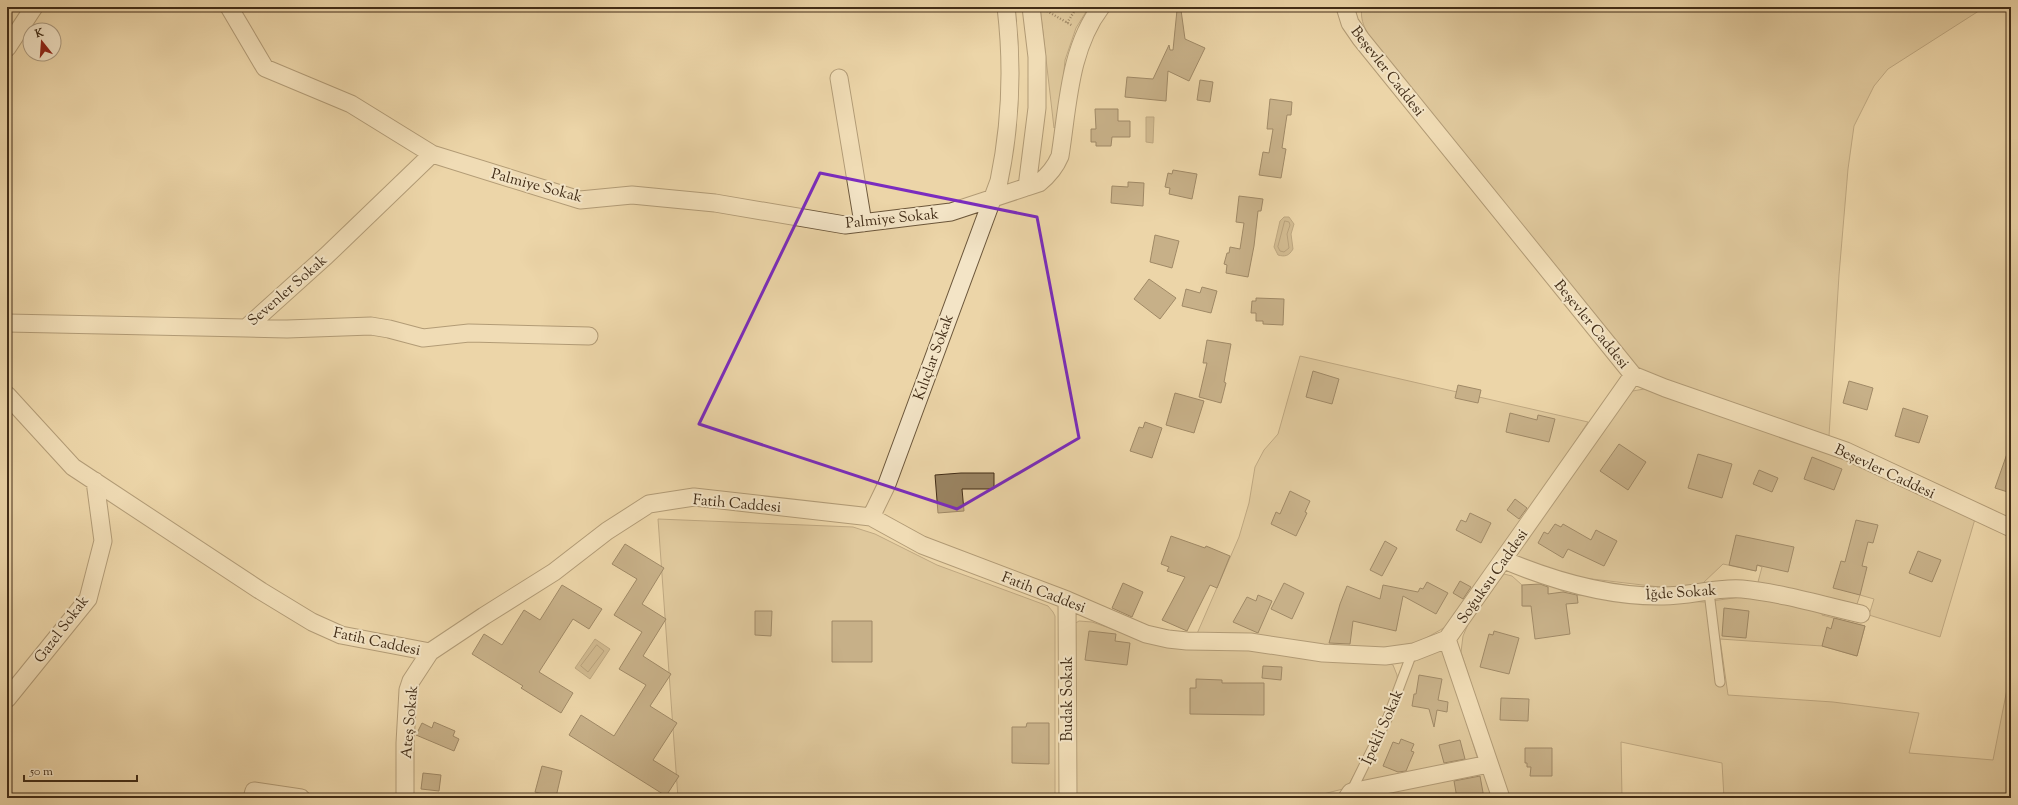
<svg xmlns="http://www.w3.org/2000/svg" width="2018" height="805" viewBox="0 0 2018 805" font-family="'Sorts Mill Goudy',serif">
  <style>
    .green { fill: #cfb88f; stroke: #887253 }
    .water { fill: #b29c77; stroke: #857051 }
    .lines { fill: none; stroke-linecap: round; stroke-linejoin: round }
    .shore { stroke: #7a6447; stroke-width: 1 }
    .building { fill: #9a8462; stroke: #422d17 }
    .lane-casing { stroke: #6c573b; stroke-width: 11 }
    .street-casing { stroke: #6c573b; stroke-width: 19 }
    .path { stroke: #422d17; stroke-width: 2.5; stroke-dasharray: 1 2; stroke-linecap: butt }
    .lane { stroke: #f3e4c6; stroke-width: 9 }
    .street { stroke: #f3e4c6; stroke-width: 17 }
    .marked { fill: none; stroke: #7b2cbf; stroke-width: 3; stroke-linejoin: round }
    .labels { text-anchor: middle; stroke-width: 4; stroke-linejoin: round; paint-order: stroke }
    .street-label { font-size: 15px; fill: #422d17; stroke: #f3e4c6 }
  </style>
  <rect width="100%" height="100%" fill="#ecd5a8"/>
  <filter id="stains"><feTurbulence type="fractalNoise" baseFrequency=".005" numOctaves="4"/><feColorMatrix values="0 0 0 0 .2 0 0 0 0 .09 0 0 0 0 .02 0 0 0 .5 -.17"/></filter>
  <radialGradient id="worn" r=".72"><stop offset=".6" stop-color="#630" stop-opacity="0"/><stop offset="1" stop-color="#630" stop-opacity=".3"/></radialGradient>
  <path class="green" d="M1040 7H1089L1076 28 1065 60 1059 125 1054 128Z
    M1362 7H1985L1888 69 1874 86 1854 126 1848 169 1839 275 1829 436 1639 370 1378 49C1369 35 1359 24 1362 7Z
    M1300 356 1588 422 1531 510 1449 625 1419 642 1387 648H1355L1196 636 1239 537 1249 503 1255 467 1264 450 1278 434Z
    M1644 389 1691 406 1837 453 1975 519 1940 637 1869 615 1874 599 1860 595 1857 604 1758 582 1762 567 1757 565 1756 571 1723 564 1702 584 1668 588 1575 577 1536 568 1516 556 1627 392Z
    M658 519 853 527 875 534 937 565 1048 606 1053 612 1055 616V798H678Z
    M1504 574 1512 576 1522 585 1523 606H1548V584L1565 592 1576 590 1577 595 1686 601 1704 602 1756 595 1823 608 1822 615 1865 626 1857 656 1822 646 1720 639 1728 695 1833 702 1919 713 1909 753 1993 760 2011 669V798H1724L1722 763 1621 742 1622 798H1508L1461 652 1463 636 1469 622Z
    M1079 621 1092 622 1165 647 1183 649 1209 648 1243 649 1385 662 1393 665 1397 675 1398 683 1377 732 1347 788 1307 798H1075L1074 624Z
    M1443 647 1479 763 1360 786 1414 657Z
    M1485 770 1495 798H1356Z"/>
  <path class="water" d="M1146 117H1154L1153 143 1146 142Z
    M1284 217H1289L1294 224 1291 234 1293 249C1289 256 1285 257 1278 255L1274 247 1280 221Z
    M595 639 610 649 590 679 575 668Z"/>
  <g class="lines">
    <path class="shore" d="M1285 221 1289 222 1290 225 1287 234 1289 248 1284 252 1280 251 1278 247Z
      M597 645 604 651 588 672 581 666Z"/>
  </g>
  <path class="building" d="M1177 10H1181L1185 39 1205 48 1189 81 1168 71 1166 101 1125 97 1127 77 1153 79 1169 45 1170 50H1173Z
    M1200 80 1213 82 1210 102 1197 100Z
    M1270 99 1292 102 1291 115H1287L1282 148 1286 149 1281 178 1259 175 1263 152 1269 153 1273 129H1267Z
    M1095 109H1118V121H1130V137H1112L1111 146H1096V142H1091V129H1096Z
    M1173 170 1197 174 1192 199 1169 194 1170 188 1165 187 1168 173 1172 174Z
    M1128 182 1144 183 1143 206 1111 203 1112 186 1128 187Z
    M1239 196 1263 199 1261 211H1258L1254 246 1248 277 1226 273 1227 265 1224 264 1227 253H1229L1230 247 1240 249 1244 223 1236 222Z
    M1155 235 1179 241 1172 268 1150 262Z
    M1149 279 1176 298 1160 319 1134 299Z
    M1202 287 1217 291 1211 313 1182 306 1186 289 1200 293Z
    M1256 298 1284 299 1283 325 1263 324V321H1256V313H1251L1252 301H1256Z
    M1207 340 1231 344 1224 382 1226 383 1221 403 1199 397 1207 363H1203Z
    M1313 371 1339 379 1332 404 1306 397Z
    M1849 381 1873 388 1867 410 1843 403Z
    M1458 385 1481 390 1478 403 1455 398Z
    M1175 393 1204 401 1194 433 1166 425Z
    M1903 408 1928 416 1919 443 1895 436Z
    M1510 413 1537 420 1538 415 1555 419 1549 442 1506 432Z
    M1145 422 1162 428 1152 458 1130 451 1139 427 1143 428Z
    M1619 444 1646 462 1628 490 1600 471Z
    M2009 448H2011V493L1995 488Z
    M1698 454 1732 464 1722 498 1688 488Z
    M1812 457 1842 469 1834 490 1804 479Z
    M1759 470 1778 478 1772 492 1753 484Z
    M961 473H994V489H962L964 511 938 513 935 475Z
    M1290 491 1310 501 1305 512 1307 513 1296 536 1271 524 1276 512 1280 514Z
    M1515 499 1527 508 1519 519 1507 510Z
    M1470 513 1491 523 1481 543 1456 530 1461 520 1466 522Z
    M1856 520 1878 525 1873 543 1868 542 1862 566 1867 567 1860 595 1833 588 1841 561 1845 562Z
    M1555 524 1561 527 1563 524 1591 540 1596 530 1617 541 1604 566 1568 549 1563 558 1538 543 1544 532 1548 534Z
    M1736 535 1794 547 1788 572 1757 565 1756 571 1729 565Z
    M1171 536 1205 548 1206 546 1230 556 1217 588 1210 585 1187 631 1162 620 1185 577 1167 571 1169 567 1161 564Z
    M1385 541 1397 548 1382 576 1370 570Z
    M625 544 664 568 642 604 666 619 643 656 671 674 650 706 677 723 653 760 679 776 666 796 569 735 581 715 614 736 646 685 619 669 642 632 614 615 637 579 612 564Z
    M1918 551 1941 560 1932 582 1909 573Z
    M1460 581 1471 587 1463 599 1453 593Z
    M1427 582 1448 593 1436 614 1403 596 1396 631 1353 621 1350 644 1329 643 1340 604 1347 586 1380 599 1383 585 1418 592 1420 588 1423 589Z
    M1123 583 1143 592 1132 617 1112 608Z
    M1284 583 1304 593 1292 619 1271 609Z
    M1540 584 1548 587V594L1563 592 1577 595 1578 603 1566 604 1570 634 1535 639 1531 606H1522V585Z
    M562 585 602 609 589 629 573 619 539 672 573 693 561 713 521 688 523 686 472 654 484 634 502 645 524 610 540 620Z
    M1258 595 1272 601 1258 633 1233 622 1247 597 1256 601Z
    M1724 608 1749 611 1746 638 1722 636Z
    M755 611H772L771 636 755 635Z
    M1834 618 1865 626 1857 656 1822 646 1827 627 1831 629Z
    M832 621H872V662H832Z
    M1089 631 1116 634 1115 641 1130 643 1127 665 1085 660Z
    M1494 631 1519 638 1509 674 1480 667 1489 634 1493 635Z
    M1263 666 1282 667 1281 680 1262 678Z
    M1419 675 1442 679 1438 700 1448 702 1447 712 1437 710 1434 727 1429 709 1412 706 1414 694H1416Z
    M1196 679 1222 680V683H1264V715L1190 714V688H1196Z
    M1501 698 1529 699 1528 721 1500 720Z
    M434 722 455 731 453 736 459 739 454 751 416 735 422 723 432 728Z
    M1027 723H1049V764L1012 763V727H1026Z
    M1401 739 1414 744 1411 751 1414 752 1406 771 1398 772 1383 766 1393 742 1399 744Z
    M1460 740 1465 759 1444 763 1439 745Z
    M1525 748H1552V776H1530L1531 767H1527V763H1525Z
    M542 766 562 771 556 797 535 792Z
    M423 773 441 775 439 791 421 789Z
    M1480 776 1484 798H1457L1454 781Z"/>
  <g class="lines">
    <g class="lane-casing">
      <path id="lane" d="M1709 592 1720 682
        M1351 792 1388 717 1412 653"/>
    </g>
    <g class="street-casing">
      <path id="street" d="M229 7 265 68 351 104 432 154 580 200 632 195 715 203 845 225 951 212 1039 183C1049 175 1055 168 1060 156 1068 106 1069 49 1101 7
        M1345 7 1350 23 1361 39 1633 375 1665 388 1846 451 2011 528
        M7 48 34 7
        M839 78 863 223
        M1027 187 1037 108V57L1031 7
        M7 323 246 328 326 256 432 154
        M246 328 287 329 371 326 389 329 423 338 469 333 589 336
        M7 395 73 467 261 591 312 622 341 635 430 652 484 616 554 572 607 531 649 504 694 497 871 517 922 545 1067 600 1146 634 1168 639 1187 641 1250 642 1323 653 1385 656 1414 652 1447 639
        M871 517 887 484 999 181C1011 123 1013 65 1006 7
        M1504 560C1554 581 1608 597 1663 596 1690 596 1716 587 1742 589 1782 593 1822 605 1861 614
        M1067 600 1068 798
        M1447 639 1633 375
        M1447 639 1501 798
        M7 699 88 599 103 541 95 481
        M252 798 254 791 301 798
        M405 798V743L408 690 411 681 430 652
        M1347 798 1351 792 1489 764"/>
    </g>
    <path class="path" d="M1047 11 1073 26
      M1067 23 1077 7"/>
    <use href="#lane" class="lane"/>
    <use href="#street" class="street"/>
  </g>
  <path d="M0 0H2018V805H0ZM820 173 1037 217 1079 438 957 509 699 424Z" fill="#ecd5a8" fill-opacity=".55" fill-rule="evenodd"/>
  <path class="marked" d="M820 173 1037 217 1079 438 957 509 699 424Z"/>
  <g class="labels">
    <g class="street-label">
      <text transform="translate(1388 71) rotate(52)" y="5">Beşevler Caddesi</text>
      <text transform="translate(537 185) rotate(15)" y="5">Palmiye Sokak</text>
      <text transform="translate(892 218) rotate(-6)" y="5">Palmiye Sokak</text>
      <text transform="translate(287 290) rotate(-41)" y="5">Sevenler Sokak</text>
      <text transform="translate(1592 324) rotate(51)" y="5">Beşevler Caddesi</text>
      <text transform="translate(933 357) rotate(-70)" y="5">Kılıçlar Sokak</text>
      <text transform="translate(1885 471) rotate(25)" y="5">Beşevler Caddesi</text>
      <text transform="translate(737 503) rotate(5)" y="5">Fatih Caddesi</text>
      <text transform="translate(1492 576) rotate(-55)" y="5">Soğuksu Caddesi</text>
      <text transform="translate(1044 592) rotate(21)" y="5">Fatih Caddesi</text>
      <text transform="translate(1681 592) rotate(-4)" y="5">İğde Sokak</text>
      <text transform="translate(61 629) rotate(-53)" y="5">Gazel Sokak</text>
      <text transform="translate(377 641) rotate(12)" y="5">Fatih Caddesi</text>
      <text transform="translate(1067 699) rotate(-90)" y="5">Budak Sokak</text>
      <text transform="translate(409 722) rotate(-85)" y="5">Ateş Sokak</text>
      <text transform="translate(1382 727) rotate(-66)" y="5">İpekli Sokak</text>
    </g>
  </g>
  <rect width="2018" height="805" fill="none" stroke="#ecd5a8" stroke-width="24"/>
  <rect x="8" y="8" width="2002" height="789" fill="none" stroke="#422d17" stroke-width="2"/>
  <rect x="12" y="12" width="1994" height="781" fill="none" stroke="#422d17"/>
  <g transform="translate(42 42) rotate(343)"><circle r="19" fill="#f3e4c6" stroke="#ac9b80"/>
  <path d="M0-3L7 15L0 10L-7 15Z" fill="#8f2418"/>
  <text y="-6" font-size="11" font-weight="bold" text-anchor="middle" fill="#422d17">K</text>
  </g>
  <path d="M24 775v6h113v-6" fill="none" stroke="#422d17" stroke-width="2"/>
  <text x="30" y="775" font-size="12" fill="#422d17" stroke="#f3e4c6" stroke-width="3" paint-order="stroke">50 m</text>
  <rect width="100%" height="100%" filter="url(#stains)"/>
  <rect width="100%" height="100%" fill="url(#worn)"/>
</svg>
